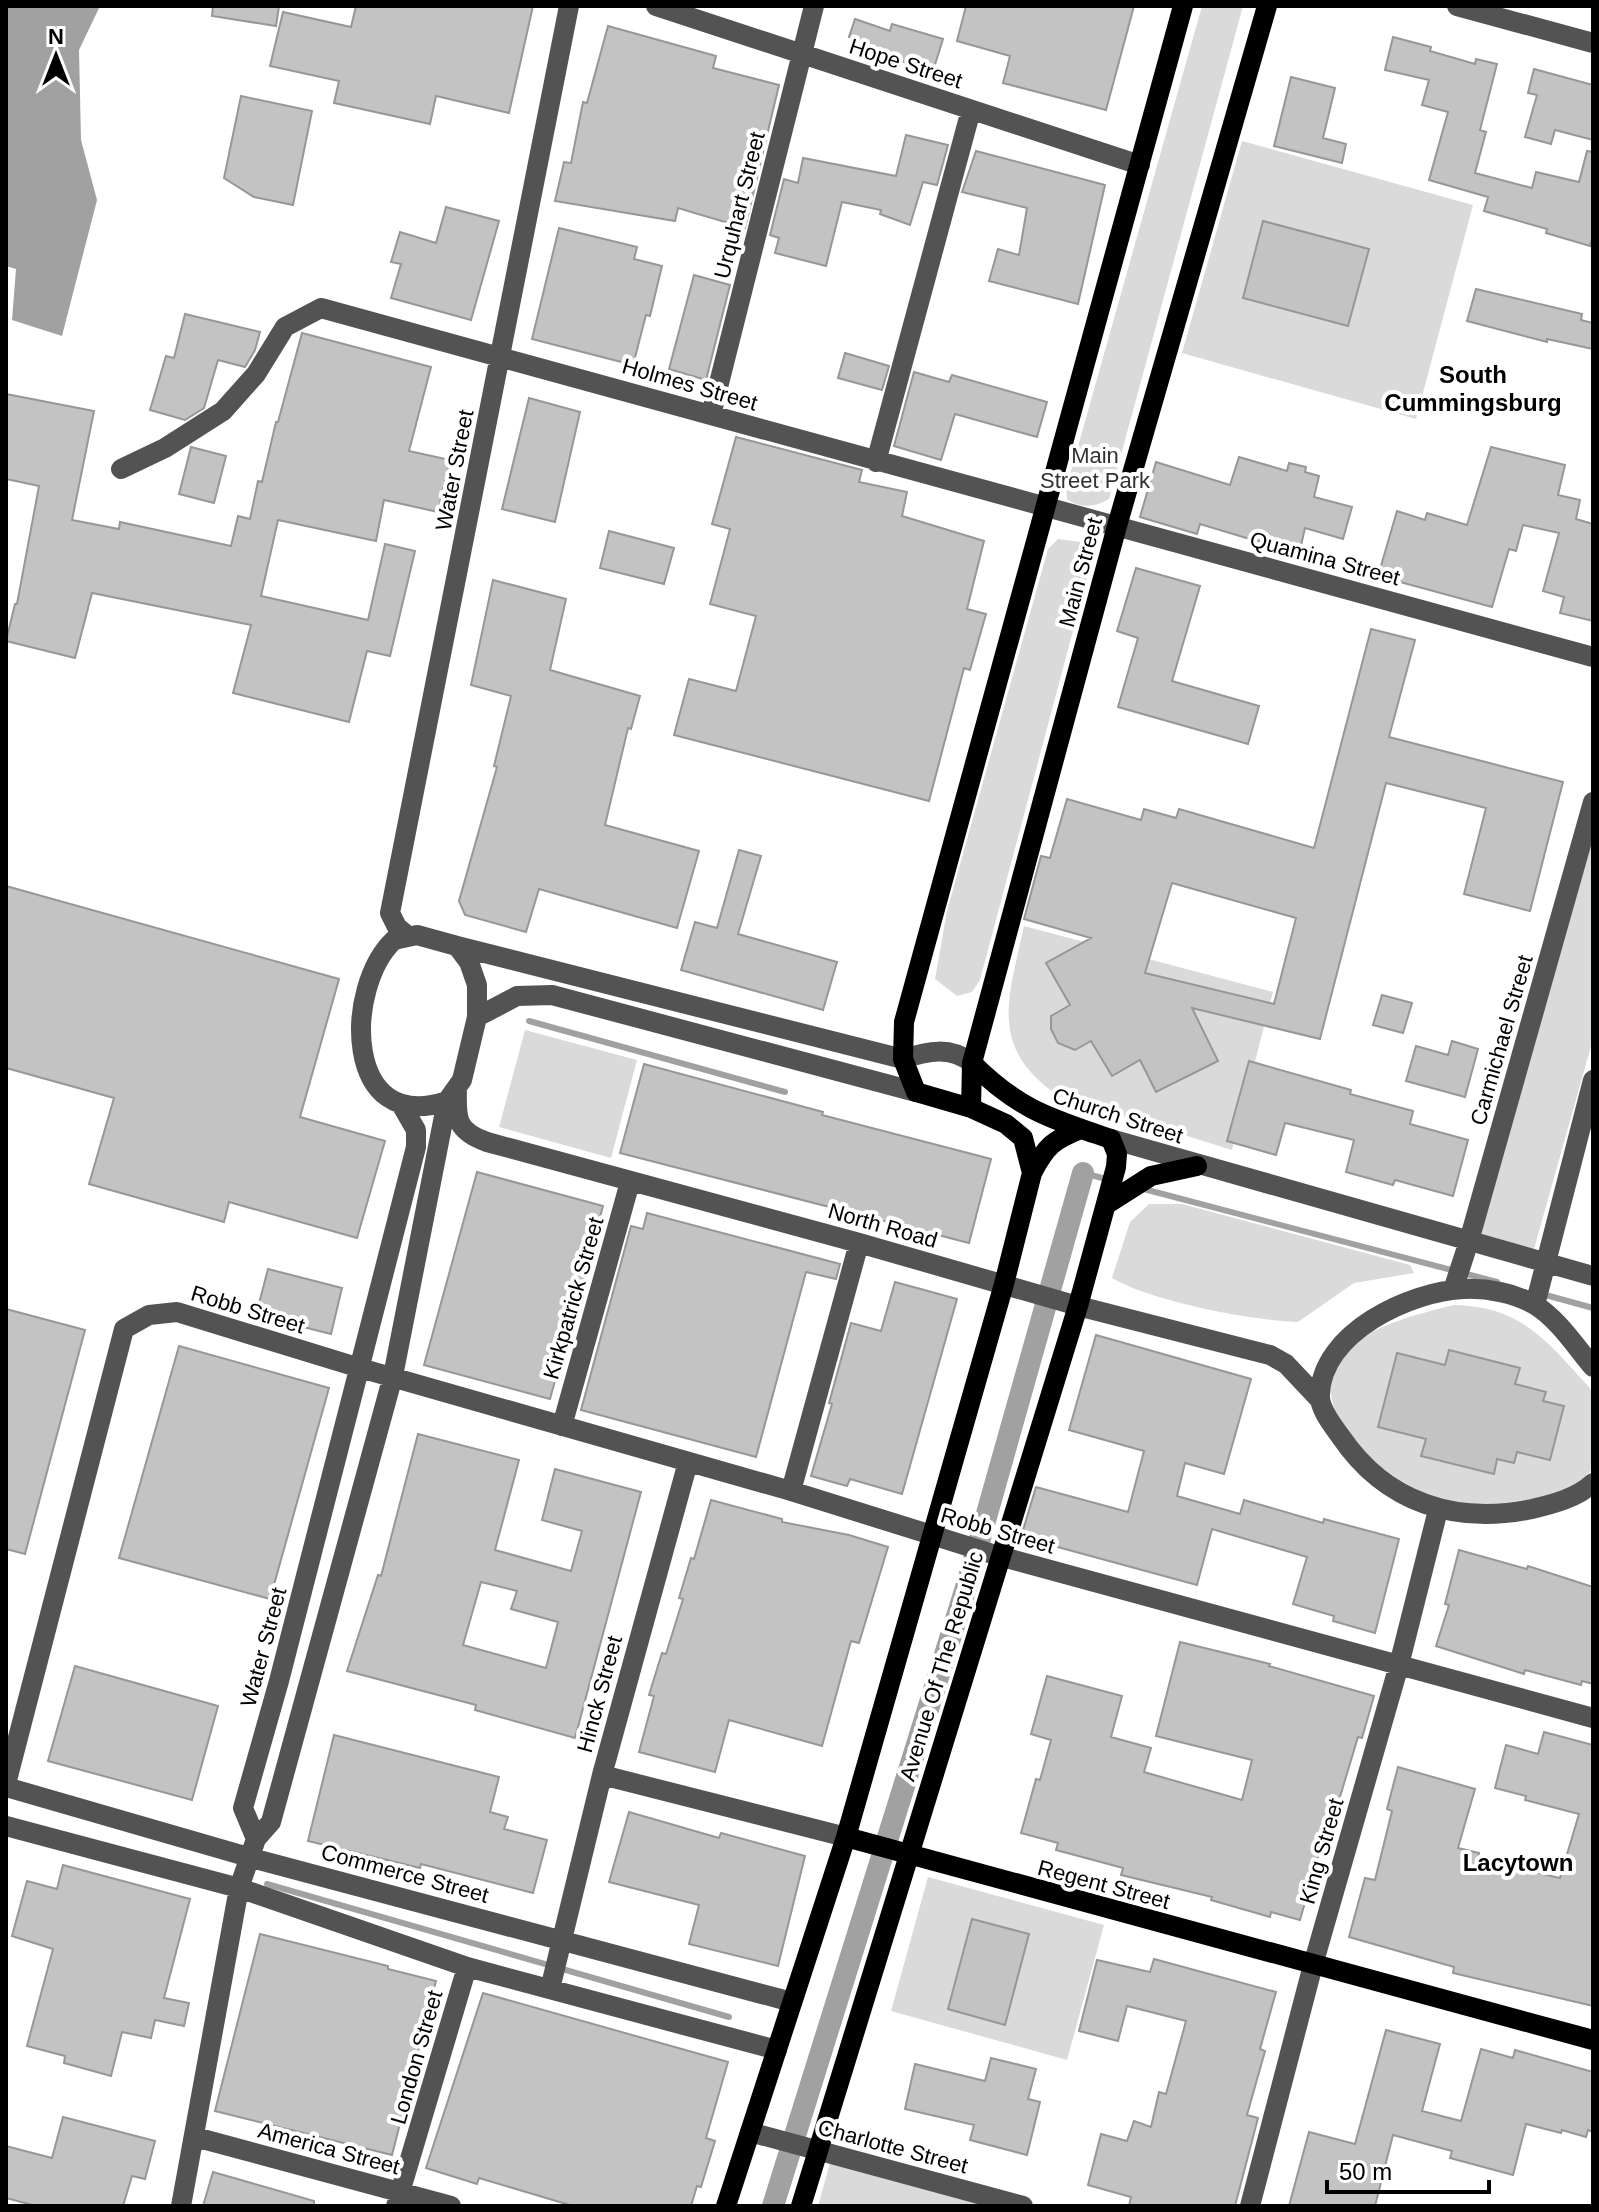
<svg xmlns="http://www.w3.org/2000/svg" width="1599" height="2212" viewBox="0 0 1599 2212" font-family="Helvetica,sans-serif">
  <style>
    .green { fill: #dadada; fill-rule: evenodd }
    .water { fill: #a1a1a1 }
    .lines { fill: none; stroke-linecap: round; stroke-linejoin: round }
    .stream { stroke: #a1a1a1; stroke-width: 6 }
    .canal { stroke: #a1a1a1; stroke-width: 22 }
    .building { fill: #c3c3c3; stroke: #979797; stroke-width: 2; fill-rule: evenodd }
    .minor { stroke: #535353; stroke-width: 20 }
    .major { stroke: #000; stroke-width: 20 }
    .labels { text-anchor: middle; stroke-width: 8; stroke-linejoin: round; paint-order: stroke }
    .street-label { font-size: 22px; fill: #000; stroke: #fff }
    .park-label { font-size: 22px; fill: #313131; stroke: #fff }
    .neighbourhood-label { font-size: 24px; font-weight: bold; fill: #000; stroke: #fff }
  </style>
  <rect width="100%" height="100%" fill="#fff"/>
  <path class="green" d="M1202 6H1243L1109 499C1096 507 1080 509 1067 499L1066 489Z
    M1242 141 1473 205 1416 419 1182 353ZM1264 222 1368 249 1348 326 1243 298Z
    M1058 539 1081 542 1093 550 1090 567 980 980 972 992 957 996 935 979 947 911 1048 549Z
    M1593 837V1039L1534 1249 1481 1234Z
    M1024 926 1273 992 1232 1150 1059 1096C987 1048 1009 997 1024 926Z
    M525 1030 637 1060 611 1158 499 1127Z
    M1149 1204H1182L1410 1265 1414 1273 1354 1283 1298 1322C1250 1320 1153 1302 1112 1278L1130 1222Z
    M1454 1305C1521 1306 1547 1341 1589 1387L1593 1394V1468C1578 1489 1548 1497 1524 1500 1499 1504 1476 1507 1451 1502 1393 1490 1284 1406 1353 1345 1379 1323 1422 1313 1454 1305ZM1450 1350 1519 1368 1515 1384 1545 1392 1543 1401 1564 1406 1550 1460 1517 1452 1514 1463 1497 1459 1493 1474 1422 1457 1426 1439 1378 1426 1397 1353 1445 1365Z
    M928 1877 1104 1925 1067 2060 891 2011ZM972 1919 1029 1934 1005 2024 948 2009Z
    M830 2163 988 2206H818Z"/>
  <path class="water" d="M6 6H100L79 50 81 140 97 200 62 336 12 320 16 269 6 266Z"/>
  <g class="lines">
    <path class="stream" d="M529 1021 785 1092
      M1083 1173 1110 1180
      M1140 1188 1497 1282
      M1542 1294 1593 1308
      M267 1884 729 2017"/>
    <path class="canal" d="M773 2206 968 1581 1083 1173"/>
  </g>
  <path class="building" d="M213 6H279L276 26 212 16Z
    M356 6H533L509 113 436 96 430 124 334 103 339 81 270 66 283 12 351 27Z
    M966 6H1134L1106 110 1003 83 1010 56 957 41Z
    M855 19 890 31 892 24 943 39 933 71 882 55 884 49 849 37Z
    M608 26 716 56 713 68 779 85 745 228 678 208 675 221 555 201 564 162 571 163 583 102 587 103Z
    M1393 37 1431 47 1430 51 1475 64 1476 59 1497 64 1480 130 1486 132 1475 173 1532 188 1536 172 1579 182 1587 151 1593 152V235L1590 246 1546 233 1547 229 1484 211 1488 197 1429 180 1448 112 1422 105 1429 80 1385 70Z
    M1534 69 1593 85V140L1555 130 1551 144 1525 137 1537 95 1528 93Z
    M1291 77 1335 88 1323 138 1346 144 1342 163 1274 146Z
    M241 96 312 111 293 205 254 197 224 178Z
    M906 135 948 145 937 185 923 182 910 225 880 214 881 210 842 202 826 266 775 253 779 238 770 235 784 179 798 183 803 158 896 176Z
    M976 151 1105 185 1078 304 989 281 998 249 1019 255 1027 208 962 192Z
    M446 207 499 221 471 320 391 298 401 264 391 262 400 232 436 243Z
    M1263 221 1369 249 1348 326 1243 298Z
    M559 228 637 247 634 259 662 266 650 316 646 315 633 365 532 339Z
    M694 275 730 285 706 380 669 369Z
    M1476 289 1582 314 1581 320 1593 323V349L1547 339V342L1467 321Z
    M185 314 260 332 255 350 245 367 218 360 204 408 185 420 150 410 166 356 174 358Z
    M302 333 431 367 409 451 450 460 438 512 384 500 376 541 278 520 261 596 368 620 385 544 415 551 390 656 367 651 349 722 233 693 251 625 92 593 75 658 6 641 15 604H17L39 486 6 479V394L94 411 72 520 119 529 120 522 231 546 238 516 250 519 258 481 262 482 276 422H278Z
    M845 353 889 366 882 390 838 378Z
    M914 372 949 382 952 375 1047 402 1037 437 955 414 941 460 894 446Z
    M529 398 580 412 555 522 502 509Z
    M736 437 862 470 859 482 907 492 902 516 984 541 967 609 986 614 970 670 964 668 929 801 674 735 689 679 736 691 756 616 710 604 730 529 712 524Z
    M191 447 226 456 214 503 179 494Z
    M1491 447 1565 465 1558 495 1580 500 1576 519 1593 524V621L1560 613 1564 597 1543 591 1559 533 1523 525 1516 551 1509 549 1492 607 1378 576 1397 511 1425 520 1427 513 1467 525Z
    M1239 457 1287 471 1289 463 1306 467 1305 472 1319 476 1314 497 1352 507 1343 539 1305 528 1300 550 1253 540 1200 524 1197 534 1140 517 1156 462 1230 485Z
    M609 531 674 548 664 584 600 568Z
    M1136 568 1200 586 1172 681 1259 706 1248 744 1118 707 1138 638 1117 631Z
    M493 580 566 599 550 670 640 696 631 729 628 728 605 825 699 851 677 928 539 889 526 932 465 915 459 901 497 767 494 766 511 696 471 685Z
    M1371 629 1415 640 1389 737 1563 782 1530 911 1464 894 1486 808 1386 783 1320 1039 1192 1008 1218 1061 1156 1092 1140 1060 1112 1076 1091 1041 1075 1050 1058 1043 1051 1029V1016L1070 1005 1046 963 1091 938 1024 919 1041 856 1050 858 1067 799 1141 820 1144 809 1176 818 1179 809 1314 848ZM1172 883 1296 918 1274 1004 1145 973Z
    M739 850 761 856 738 934 837 962 823 1010 681 970 695 922 717 928Z
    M6 886 339 979 300 1117 385 1141 357 1238 229 1202 224 1222 89 1184 114 1098 6 1068Z
    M1382 995 1412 1003 1403 1033 1373 1025Z
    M1452 1041 1478 1049 1465 1097 1406 1081 1416 1046 1448 1055Z
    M1249 1061 1351 1090 1350 1094 1413 1111 1410 1124 1468 1140 1453 1196 1395 1180 1393 1185 1346 1172 1354 1140 1285 1123 1276 1155 1227 1141Z
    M644 1064 823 1112 822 1115 991 1159 969 1243 620 1153Z
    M477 1172 603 1206 550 1399 424 1365Z
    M647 1213 840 1264 836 1279 806 1272 756 1457 581 1410 631 1226 643 1229Z
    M268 1269 342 1288 331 1334 256 1315Z
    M895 1282 957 1299 902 1494 850 1479 847 1486 811 1476 832 1404 829 1403 851 1323 881 1331Z
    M6 1309 85 1330 25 1554 6 1549Z
    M1096 1335 1251 1379 1224 1474 1185 1463 1177 1496 1240 1514 1244 1500 1323 1523 1324 1519 1399 1539 1375 1633 1333 1621 1334 1616 1293 1604 1307 1557 1212 1529 1197 1585 1021 1537 1036 1487 1128 1512 1144 1451 1069 1430Z
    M179 1346 329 1388 270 1599 119 1558Z
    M1449 1350 1520 1368 1515 1384 1546 1392 1543 1401 1564 1406 1550 1460 1517 1452 1514 1463 1497 1459 1494 1474 1421 1456 1426 1439 1378 1427 1397 1353 1445 1365Z
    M418 1434 519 1460 495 1550 571 1571 582 1531 542 1520 555 1469 641 1492 575 1738 475 1710 476 1705 347 1671 378 1575 381 1576ZM481 1582 517 1591 511 1609 558 1622 546 1668 463 1645Z
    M711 1500 782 1519V1522L849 1535 888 1547 859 1643 851 1641 822 1746 729 1720 715 1772 639 1752 654 1696 649 1695 662 1653 666 1654 683 1599 679 1598 691 1558 694 1559Z
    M1459 1550 1527 1569 1528 1566 1593 1587V1684L1582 1681 1581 1685 1525 1670 1524 1674 1436 1646 1449 1605 1445 1604Z
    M1180 1642 1270 1664 1269 1666 1374 1696 1362 1738 1358 1737 1327 1840 1323 1839 1300 1920 1271 1912 1270 1917 1211 1900 1212 1897 1121 1875 1123 1868 1056 1850 1058 1843 1021 1833 1036 1779 1040 1780 1051 1740 1031 1734 1047 1676 1122 1696 1111 1737 1151 1748 1144 1772 1242 1800 1252 1760 1156 1736Z
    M75 1666 218 1706 192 1800 48 1761Z
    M1544 1732 1593 1745V2006L1453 1973 1454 1967 1349 1937 1365 1878 1375 1880 1392 1811 1387 1809 1398 1767 1475 1789 1458 1848 1479 1853 1478 1859 1560 1878 1579 1814 1525 1800 1526 1796 1495 1788 1506 1745 1538 1754Z
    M334 1735 499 1777 490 1812 508 1817 504 1829 547 1840 533 1893 421 1864 420 1868 308 1841Z
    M629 1812 719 1838 721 1833 805 1856 778 1966 689 1944 699 1905 609 1882Z
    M63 1865 190 1899 164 1998 189 2003 184 2026 155 2020 151 2038 122 2032 111 2076 64 2063 65 2056 27 2046 53 1949 12 1936 27 1881 57 1889Z
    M972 1919 1029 1934 1005 2025 948 2009Z
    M260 1934 388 1966V1969L436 1981 392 2155 215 2111Z
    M1154 1959 1276 1992 1260 2049 1265 2051 1247 2115 1258 2118 1235 2206H1129L1131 2197 1088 2185 1101 2134 1127 2141 1134 2121 1151 2127 1159 2092 1166 2094 1186 2021 1127 2006 1118 2041 1079 2031 1097 1960 1150 1972Z
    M483 1993 728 2062 706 2138 715 2141 701 2187 697 2186 691 2206H573L479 2178 477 2184 426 2168Z
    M1386 2030 1440 2044 1422 2111 1461 2121 1481 2049 1513 2058 1515 2050 1593 2072V2132L1588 2130 1586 2137 1562 2130 1561 2133 1526 2124 1513 2175 1450 2158 1452 2151 1393 2135 1375 2206H1289L1309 2132 1355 2144Z
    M991 2058 1036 2069 1028 2099 1040 2102 1027 2155 970 2140 974 2125 905 2109 915 2064 985 2081Z
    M63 2117 155 2141 145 2179 132 2176 123 2206H36L6 2198V2146L52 2158Z
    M213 2172 314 2201V2206H203Z"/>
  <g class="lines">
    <path class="minor" d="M656 6 1140 165
      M1457 6 1593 43
      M711 415 814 6
      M876 462 971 110
      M121 469 165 448 223 411 256 374 285 327 321 308 1593 657
      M417 935 457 946 469 962 477 985V1017L462 1080 447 1101C343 1136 344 987 394 940Z
      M408 936 397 927 390 913 569 6
      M457 946 903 1059C928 1051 950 1046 972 1063
      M477 1017 517 996 552 995 916 1092
      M457 1089C456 1119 456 1131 487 1142L859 1243 1078 1306 1270 1355 1286 1364 1319 1399
      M1111 1139 1593 1276
      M1453 1290 1469 1241 1593 802
      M1535 1305 1593 1080
      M1593 1367C1576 1347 1558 1319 1535 1305 1515 1293 1487 1288 1464 1289 1410 1291 1321 1333 1320 1395 1319 1409 1333 1426 1341 1437 1386 1503 1456 1525 1532 1509 1553 1504 1577 1498 1593 1483
      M562 1426 630 1182
      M791 1491 859 1243
      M602 1775 846 1837
      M6 1784 124 1329 149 1315 177 1312 360 1368 791 1491 999 1556 1593 1718
      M6 1787 252 1858 792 2002
      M6 1826 239 1888 467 1967 777 2050
      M256 1839 271 1822 393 1376 447 1101
      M550 1989 602 1775 688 1462
      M750 2132 1023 2206
      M195 2137 451 2206
      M181 2206 239 1888 256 1839 243 1808 279 1681 416 1147V1130L401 1104
      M396 2206 467 1967
      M1250 2206 1313 1965 1399 1665 1438 1510"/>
    <path class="major" d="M971 1108 972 1063 1117 526 1267 6
      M1032 1173C1046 1146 1053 1140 1081 1129
      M1107 1204 1151 1176 1197 1166
      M846 1837 1593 2040
      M726 2206 846 1837 1004 1284 1032 1173 1023 1138 1006 1124 971 1108 916 1092 903 1059 904 1022 1183 6
      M801 2206 1078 1306 1116 1167 1117 1154 1111 1139C1050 1118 1019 1110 972 1063"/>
  </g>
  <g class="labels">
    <g class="street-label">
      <text transform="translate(906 63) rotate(18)" y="8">Hope Street</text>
      <text transform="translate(739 205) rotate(-76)" y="8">Urquhart Street</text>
      <text transform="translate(690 384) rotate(16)" y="8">Holmes Street</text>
      <text transform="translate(454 470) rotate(-79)" y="8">Water Street</text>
      <text transform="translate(1325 558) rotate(15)" y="8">Quamina Street</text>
      <text transform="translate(1080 572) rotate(-75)" y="8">Main Street</text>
      <text transform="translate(1501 1040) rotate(-74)" y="8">Carmichael Street</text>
      <text transform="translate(1118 1115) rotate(18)" y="8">Church Street</text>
      <text transform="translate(883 1225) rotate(16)" y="8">North Road</text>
      <text transform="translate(573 1298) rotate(-74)" y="8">Kirkpatrick Street</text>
      <text transform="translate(248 1309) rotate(17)" y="8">Robb Street</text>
      <text transform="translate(998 1530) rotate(16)" y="8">Robb Street</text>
      <text transform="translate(263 1647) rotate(-75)" y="8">Water Street</text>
      <text transform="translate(941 1666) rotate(-73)" y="8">Avenue Of The Republic</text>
      <text transform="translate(599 1694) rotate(-75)" y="8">Hinck Street</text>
      <text transform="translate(1321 1851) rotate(-74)" y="8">King Street</text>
      <text transform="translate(405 1873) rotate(15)" y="8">Commerce Street</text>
      <text transform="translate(1104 1884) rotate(15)" y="8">Regent Street</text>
      <text transform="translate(416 2057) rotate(-74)" y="8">London Street</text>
      <text transform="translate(893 2146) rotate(15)" y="8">Charlotte Street</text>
      <text transform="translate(329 2148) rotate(15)" y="8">America Street</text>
    </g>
    <g class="park-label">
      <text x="1095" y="463">Main<tspan x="1095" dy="25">Street Park</tspan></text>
    </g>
    <g class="neighbourhood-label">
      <text x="1473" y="383">South<tspan x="1473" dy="28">Cummingsburg</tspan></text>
      <text x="1518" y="1871">Lacytown</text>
    </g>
  </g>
  <rect width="1599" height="2212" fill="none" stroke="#000000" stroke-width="16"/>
  <g transform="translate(56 56)" stroke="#ffffff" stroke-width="6" paint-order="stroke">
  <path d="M0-6L14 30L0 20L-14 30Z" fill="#000000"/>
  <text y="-12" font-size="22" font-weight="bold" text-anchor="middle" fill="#000000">N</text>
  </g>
  <path d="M1327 2180v12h162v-12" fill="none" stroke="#000000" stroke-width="4"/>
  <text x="1339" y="2180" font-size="24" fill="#000000" stroke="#ffffff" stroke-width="6" paint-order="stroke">50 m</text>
</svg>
